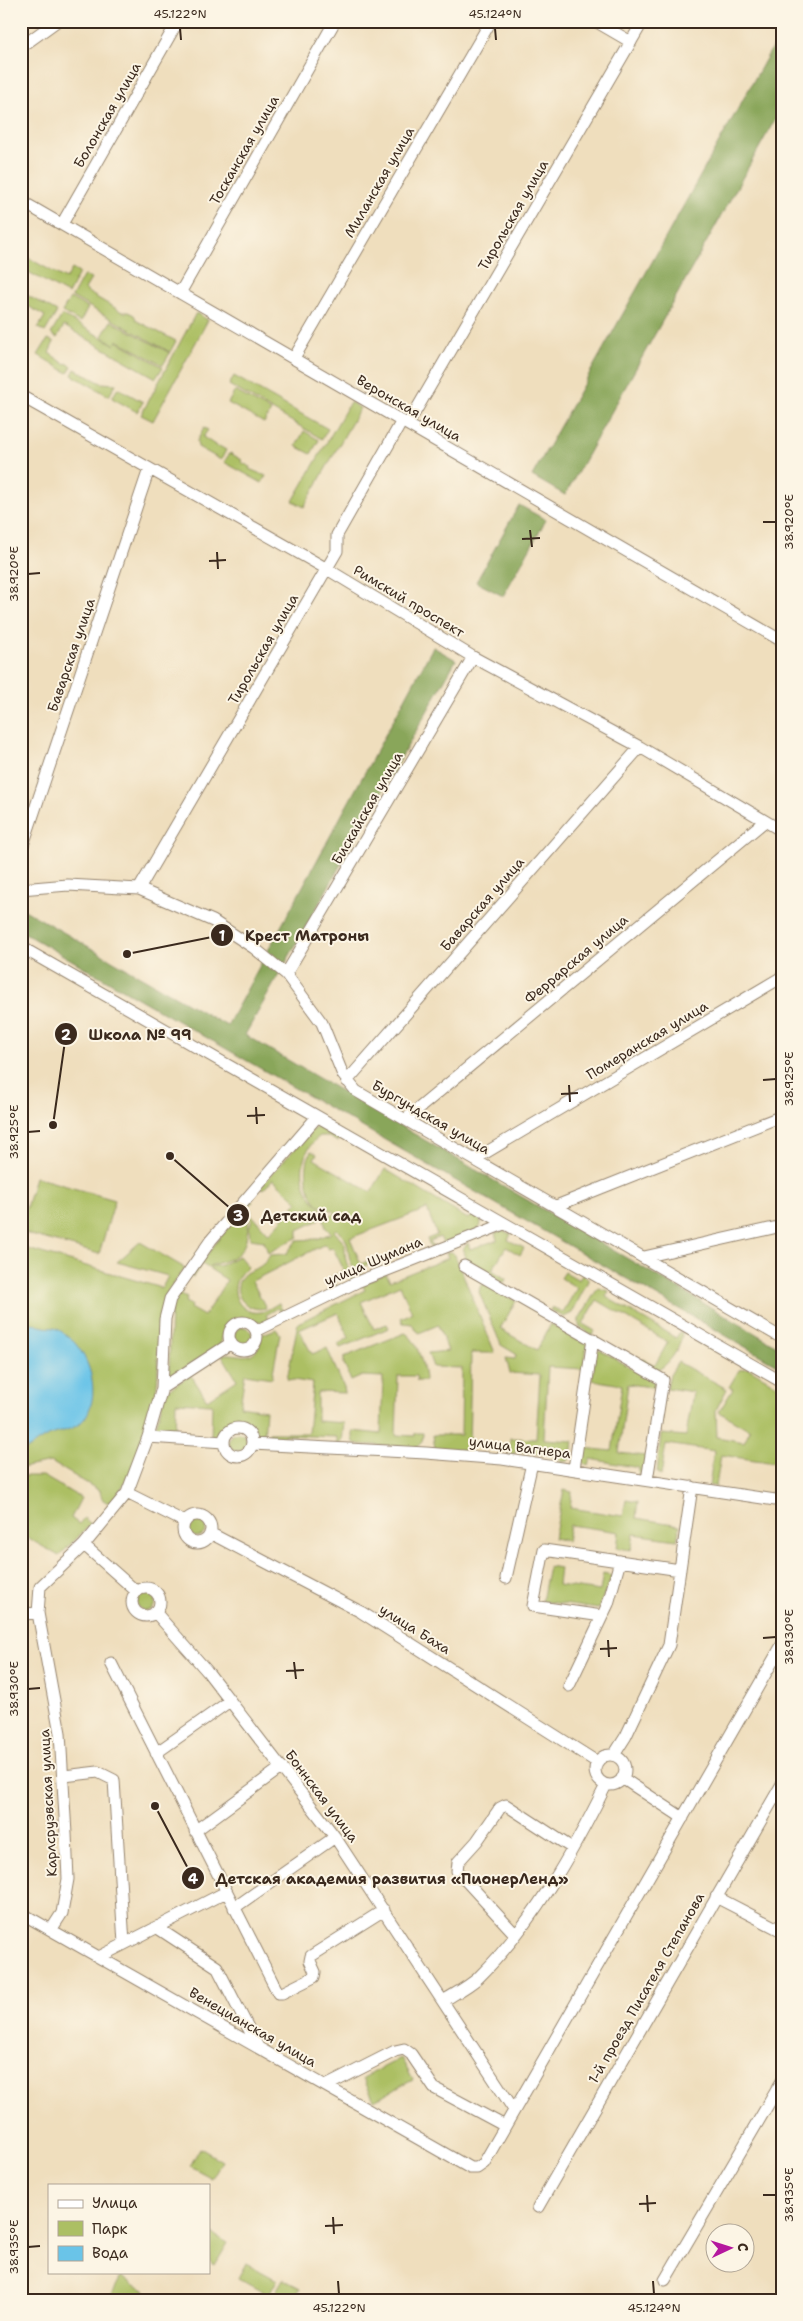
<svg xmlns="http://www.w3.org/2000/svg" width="803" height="2321" viewBox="0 0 803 2321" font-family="'Shantell Sans',sans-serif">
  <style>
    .green { fill: #acbf64; stroke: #747441 }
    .forest { fill: #89a65a; stroke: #62683c }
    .water { fill: #6ac4e8; stroke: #527783 }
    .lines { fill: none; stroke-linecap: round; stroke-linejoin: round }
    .minor-casing { stroke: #95846e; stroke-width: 13 }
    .minor { stroke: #fff; stroke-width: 11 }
    .ticks { fill: none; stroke: #3b2a1e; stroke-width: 2 }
    .labels { text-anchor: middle; stroke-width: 4; stroke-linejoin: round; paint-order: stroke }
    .street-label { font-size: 14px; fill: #3b2a1e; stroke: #fcf5e5 }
    .leader { fill: none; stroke: #3b2a1e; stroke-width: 2 }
    .callout-dot { fill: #3b2a1e; stroke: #fcf5e5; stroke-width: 2 }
    .mark-label { font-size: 15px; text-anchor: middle; font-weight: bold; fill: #fff }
    .callout-label { font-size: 15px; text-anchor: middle; font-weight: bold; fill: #3b2a1e; stroke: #fcf5e5; stroke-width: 4; stroke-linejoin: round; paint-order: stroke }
    .neatline { fill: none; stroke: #3b2a1e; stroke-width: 2 }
    .ticks-label { font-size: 12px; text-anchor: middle; fill: #3b2a1e }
  </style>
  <rect width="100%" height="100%" fill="#fcf5e5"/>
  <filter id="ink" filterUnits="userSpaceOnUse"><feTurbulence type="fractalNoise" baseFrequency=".02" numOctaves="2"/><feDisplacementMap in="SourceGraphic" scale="10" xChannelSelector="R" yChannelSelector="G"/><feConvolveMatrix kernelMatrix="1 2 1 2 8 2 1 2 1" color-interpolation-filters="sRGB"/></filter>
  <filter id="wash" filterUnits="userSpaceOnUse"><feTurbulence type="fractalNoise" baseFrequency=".0096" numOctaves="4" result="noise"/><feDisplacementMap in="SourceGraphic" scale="20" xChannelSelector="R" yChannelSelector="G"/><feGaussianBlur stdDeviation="1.12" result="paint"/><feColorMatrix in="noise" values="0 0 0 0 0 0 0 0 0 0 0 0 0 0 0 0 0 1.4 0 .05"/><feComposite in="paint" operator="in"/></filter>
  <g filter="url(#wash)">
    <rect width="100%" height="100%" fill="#efdebd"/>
    <path class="green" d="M21 254 66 279 72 269 79 273 68 294 21 268Z
      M84 275 91 279 85 289 89 293 122 312H128L134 315 137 321 176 341 170 352 72 297Z
      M21 292 57 312 45 332 38 328 45 316 21 302Z
      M70 298 88 308 80 322 62 312Z
      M196 313 208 320 153 421 141 415Z
      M62 315 115 345 102 336 111 321 170 353 163 365 117 340 116 343 117 341 163 367 156 378 64 326 57 338 51 334Z
      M48 339 54 342 49 353 65 364 66 363 72 366 68 373 38 355Z
      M75 369 101 383 116 384 109 396 72 375Z
      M234 376 328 429 322 439 229 385Z
      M118 388 143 402 137 412 112 398Z
      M235 391 271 411 264 423 228 403Z
      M350 402 360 408 304 507 293 501Z
      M204 428 208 430 203 437 218 447 219 446 226 450 221 460 198 447 197 441Z
      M304 431 319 440 311 454 296 446Z
      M230 453 242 460 241 462 250 467 249 469 266 476 262 483 224 462Z
      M318 1126H324L341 1135 338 1142 327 1136H320C301 1150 297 1177 311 1198 314 1202 319 1205 322 1210L319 1220 298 1230V1237L268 1253 264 1241 250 1239 249 1228 252 1219 249 1217C246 1251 244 1256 209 1266H219L239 1256 248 1267C224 1283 236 1316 261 1312 267 1311 273 1306 279 1303L283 1312 282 1313 278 1308 266 1315 269 1320C254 1327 236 1307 226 1326 222 1332 223 1339 220 1345L174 1375H169L171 1305 184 1288 180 1295 187 1298 185 1302 191 1305 190 1308 204 1316 227 1280 202 1264 193 1277 191 1276 249 1199 253 1202 248 1207 252 1211 250 1213 269 1234 298 1202 273 1179 263 1190 260 1187 311 1131Z
      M311 1151 317 1154 314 1159 371 1192 385 1169 468 1219 476 1214C482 1217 482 1224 479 1229L443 1243 440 1237 430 1241 433 1247 431 1248 427 1239 437 1235 427 1209 350 1238 361 1264 374 1258 378 1267 376 1268 373 1262 360 1268 363 1274 360 1275C340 1257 357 1244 336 1229L334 1231 345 1244C345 1258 345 1268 357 1276L351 1280 347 1273 334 1280 337 1287 335 1288 329 1278 344 1270 333 1248 328 1249 325 1244 252 1281 266 1308C248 1313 230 1295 241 1278 247 1269 256 1271 263 1264 266 1262 268 1258 270 1255L286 1254 297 1240 317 1239 331 1233 326 1228 324 1219 336 1213C332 1210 325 1208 322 1207 305 1197 303 1166 311 1151Z
      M35 1177 115 1200 99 1254 21 1232V1225Z
      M503 1231 511 1234 508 1240 524 1248 520 1255 506 1247 492 1270 506 1279 504 1283 467 1262 463 1248 468 1243 470 1249 497 1240 495 1233Z
      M140 1242 185 1268C177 1280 165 1293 162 1307 155 1332 160 1359 157 1384 155 1407 128 1494 108 1503L102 1499 100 1491 51 1462 21 1468V1247L162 1288 168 1276 117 1262Z
      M446 1252H451L455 1255 495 1353H471L469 1451 435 1449 433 1435H461L462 1368 433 1367 428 1353 448 1351 438 1325 419 1333 412 1324 403 1323 401 1318 412 1313 400 1285 361 1302 374 1329 387 1324 389 1328 340 1348 338 1344 349 1338 338 1313 299 1330 312 1354 327 1348 344 1388 345 1393 317 1392V1421L344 1423 342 1442 337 1444V1437L284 1435 283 1442 270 1439 269 1433H308L313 1383 287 1379 298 1323 365 1290 362 1284 386 1274 390 1281 448 1258Z
      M565 1272 579 1280 582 1275 588 1278V1281L572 1313 564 1317 550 1310 552 1307 563 1312 577 1288 561 1278Z
      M484 1284 516 1301 500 1329 537 1350 551 1324 587 1344 584 1369 548 1367 544 1439 573 1441 571 1457 568 1461 560 1462 561 1456 515 1451 514 1457 510 1452V1438L536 1439 540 1375 510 1373 506 1358 515 1359 516 1354 501 1345 479 1292 480 1287Z
      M598 1288 609 1291 606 1297 676 1338 680 1332 682 1333C683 1344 668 1367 657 1370L640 1362 642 1359 655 1365 668 1342 597 1300 583 1324 595 1331 592 1335 579 1326V1319Z
      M234 1336a9 9 0 1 1 18 0a9 9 0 1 1-18 0Z
      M276 1329 280 1334 272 1378 245 1374 240 1406 266 1410 264 1438 258 1439C249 1430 239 1415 225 1429 222 1432 221 1435 218 1438L211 1439 212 1404 176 1402 175 1436 158 1435 155 1431 165 1392 191 1375 207 1400 237 1380 222 1355C234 1351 248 1362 257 1349 261 1345 260 1338 263 1334Z
      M405 1333C417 1338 425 1369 425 1381H417L416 1376H398L396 1435 415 1436V1433H423L422 1442 417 1447 355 1444 353 1440V1431L381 1434 383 1377 362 1376 351 1381 344 1364V1357Z
      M600 1350 658 1383V1388L628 1384 619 1453 646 1456 643 1471 638 1475 639 1468 591 1459 589 1466 582 1462 583 1448 612 1451 622 1385 592 1380 596 1352Z
      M678 1362 727 1389 716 1410 717 1437 744 1442 750 1430 719 1412 733 1389 729 1387 739 1370 748 1368 782 1388V1471L778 1496 771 1495 775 1463 721 1455 716 1486H709L714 1451 666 1444 661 1476 657 1473 661 1434 686 1436 693 1392 667 1388 670 1375Z
      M229 1442a9 9 0 1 1 18 0a9 9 0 1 1-18 0Z
      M21 1476H43L81 1498 71 1518 79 1524 84 1518 91 1524 59 1556 21 1534Z
      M564 1490 572 1492 570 1508 623 1516 626 1500 638 1502 636 1518 680 1525 677 1540 634 1534 631 1550 617 1548 619 1532 570 1525 567 1541 554 1538Z
      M188 1528a9 9 0 1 1 18 0a9 9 0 1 1-18 0Z
      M549 1566 560 1568 558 1585 600 1591 603 1574 612 1576 598 1609 542 1601Z
      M137 1602a9 9 0 1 1 18 0a9 9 0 1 1-18 0Z
      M401 2058 413 2080 374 2100 363 2078Z
      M200 2148 222 2161 212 2178 190 2166Z
      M209 2232 228 2243 215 2265 209 2261Z
      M246 2263 277 2280 269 2295 238 2278Z
      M121 2277 153 2295 150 2300H123L112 2294Z
      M283 2279 300 2288 293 2300 272 2298Z"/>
    <path class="forest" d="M782 30V107L565 495 532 476Z
      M519 505 546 520 503 596 476 582Z
      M433 647 456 660 245 1035 782 1349V1368L21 931V908L227 1026Z"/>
    <path class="water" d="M26 1320C31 1323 38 1326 44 1327 49 1328 54 1327 59 1330 86 1344 104 1390 85 1418 76 1431 57 1431 44 1438 36 1442 30 1449 21 1452V1321Z"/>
  </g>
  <g filter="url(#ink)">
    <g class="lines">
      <g class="minor-casing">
        <path id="minor" d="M595 21 631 42
          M21 47 57 21
          M21 201 782 641
          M62 224 178 21
          M180 293 335 21
          M294 358 491 21
          M21 396 327 569 473 657 640 747 782 831
          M408 424 643 21
          M21 851 149 469
          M21 889 68 885 139 889 213 921 254 948 286 974 322 1023 343 1075 356 1091 782 1338
          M139 889 337 551V535L402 421
          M21 947 782 1382
          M286 974 473 657
          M347 1081 640 747
          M406 1119 765 821
          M475 1159 782 977
          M556 1206 782 1116
          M644 1257 782 1226
          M464 1266 663 1380 647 1480
          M229 1336a14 14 0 1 1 28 0a14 14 0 1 1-28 0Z
          M256 1331 357 1282 504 1224
          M162 1388 231 1343
          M224 1442a14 14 0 1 1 28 0a14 14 0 1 1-28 0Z
          M148 1437 224 1442
          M252 1444 426 1453 502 1459 782 1501
          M574 1469 593 1339
          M127 1493 185 1522
          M183 1529a14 14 0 1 1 28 0a14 14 0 1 1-28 0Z
          M210 1533 361 1612 597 1762
          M84 1545 136 1591
          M506 1578 532 1463
          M132 1602a14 14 0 1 1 28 0a14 14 0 1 1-28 0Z
          M155 1612 207 1671 335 1837 514 2110
          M38 1613 60 1733 66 1834 68 1879 62 1913 51 1930
          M21 1614 38 1613 40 1587 84 1545 127 1493 148 1437 162 1388 165 1319 170 1299 211 1240 316 1118
          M602 1616 533 1606 544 1550 680 1570
          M111 1663 278 1993H282L314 1977 315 1972 310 1961 311 1956 384 1910
          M569 1686 608 1604 620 1561
          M156 1753 230 1701
          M595 1770a15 15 0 1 1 30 0a15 15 0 1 1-30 0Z
          M614 1755 626 1736 669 1645 692 1487
          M64 1776 98 1772 114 1780 124 1944
          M622 1778 683 1818
          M195 1831 282 1767
          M716 1897 782 1931
          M234 1908 335 1837
          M21 1913 470 2168H477L484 2163 782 1645
          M156 1927 217 1967 258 2047
          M515 1934 457 1871 458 1862 477 1841 500 1808 506 1805 572 1848
          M99 1957 226 1892
          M443 2001C454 1994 468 1987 478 1978 532 1925 573 1852 606 1785
          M326 2086 395 2051 404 2049 411 2054 434 2088 505 2126
          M538 2207 782 1784
          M665 2280 782 2081"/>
      </g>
      <use href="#minor" class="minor"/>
    </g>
  </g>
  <path class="ticks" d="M180 28 181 40M495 28 496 40M763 522H776M530 530 532 547M522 539 540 538M217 552 218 569M209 561 226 560M28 574 40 573M763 1080 776 1079M569 1085 570 1102M561 1094 578 1093M256 1107 257 1124M247 1116 265 1115M28 1132 40 1131M763 1638 776 1637M608 1640 609 1657M600 1649 617 1648M294 1662 296 1679M286 1671 304 1670M28 1689 40 1688M647 2195 648 2212M763 2195H776M639 2204 656 2203M333 2217 334 2234M325 2226 343 2225M28 2247 40 2246M338 2281 339 2294M653 2281 654 2294"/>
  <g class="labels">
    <g class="street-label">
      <text transform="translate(107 115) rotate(-60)" y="5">Болонская улица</text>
      <text transform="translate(244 150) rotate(-60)" y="5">Тосканская улица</text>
      <text transform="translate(379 182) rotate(-60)" y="5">Миланская улица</text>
      <text transform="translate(513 215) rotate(-60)" y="5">Тирольская улица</text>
      <text transform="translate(409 408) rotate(30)" y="5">Веронская улица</text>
      <text transform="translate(409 601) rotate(31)" y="5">Римский проспект</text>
      <text transform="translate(263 649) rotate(-60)" y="5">Тирольская улица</text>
      <text transform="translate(71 655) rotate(-71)" y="5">Баварская улица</text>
      <text transform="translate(367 808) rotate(-60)" y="5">Бискайская улица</text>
      <text transform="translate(482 904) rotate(-49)" y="5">Баварская улица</text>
      <text transform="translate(576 959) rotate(-40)" y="5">Феррарская улица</text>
      <text transform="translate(647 1040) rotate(-31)" y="5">Померанская улица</text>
      <text transform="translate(431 1117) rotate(30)" y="5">Бургундская улица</text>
      <text transform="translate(373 1261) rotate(-23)" y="5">улица Шумана</text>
      <text transform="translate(520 1447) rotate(7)" y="5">улица Вагнера</text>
      <text transform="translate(415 1629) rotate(32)" y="5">улица Баха</text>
      <text transform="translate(322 1796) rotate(53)" y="5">Боннская улица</text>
      <text transform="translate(48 1803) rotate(-93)" y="5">Карлсруэвская улица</text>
      <text transform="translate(646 1988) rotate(-60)" y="5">1-й проезд Писателя Степанова</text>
      <text transform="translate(253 2027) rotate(30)" y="5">Венецианская улица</text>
    </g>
  </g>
  <path class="leader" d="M127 954L222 935M53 1125L66 1034M170 1156L238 1215M155 1806L193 1878"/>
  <g class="callout-dot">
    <circle cx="127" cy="954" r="5"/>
    <circle cx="53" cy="1125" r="5"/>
    <circle cx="170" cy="1156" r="5"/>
    <circle cx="155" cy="1806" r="5"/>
    <circle cx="222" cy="935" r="12"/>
    <circle cx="66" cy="1034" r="12"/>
    <circle cx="238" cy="1215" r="12"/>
    <circle cx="193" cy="1878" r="12"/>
  </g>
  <g class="mark-label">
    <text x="222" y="941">1</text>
    <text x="66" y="1040">2</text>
    <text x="238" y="1221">3</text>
    <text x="193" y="1884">4</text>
  </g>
  <g class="callout-label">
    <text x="307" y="941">Крест Матроны</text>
    <text x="140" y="1040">Школа № 99</text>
    <text x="311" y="1221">Детский сад</text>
    <text x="392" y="1884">Детская академия развития «ПионерЛенд»</text>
  </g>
  <rect width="803" height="2321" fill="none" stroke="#fcf5e5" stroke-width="55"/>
  <rect x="48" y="2184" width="162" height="90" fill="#fcf5e5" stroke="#afa495"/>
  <rect x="58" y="2200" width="25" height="8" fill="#ffffff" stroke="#afa495"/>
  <text x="92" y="2208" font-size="15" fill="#3b2a1e">Улица</text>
  <rect x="58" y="2221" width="25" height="15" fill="#acbf64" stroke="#afa495"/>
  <text x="92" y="2234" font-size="15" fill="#3b2a1e">Парк</text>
  <rect x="58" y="2246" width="25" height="15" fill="#6ac4e8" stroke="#afa495"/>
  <text x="92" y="2258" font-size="15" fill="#3b2a1e">Вода</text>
  <g transform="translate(730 2248) rotate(86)"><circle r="24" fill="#fcf5e5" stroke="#afa495"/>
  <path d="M0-4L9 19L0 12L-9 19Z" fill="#b5179e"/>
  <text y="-8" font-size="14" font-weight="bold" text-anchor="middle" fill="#3b2a1e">С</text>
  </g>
  <rect x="28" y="28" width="748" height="2266" class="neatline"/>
  <g class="ticks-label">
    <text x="180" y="18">45.122°N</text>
    <text x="495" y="18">45.124°N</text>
    <text transform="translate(789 522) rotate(-90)" y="4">38.920°E</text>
    <text transform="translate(14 574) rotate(-90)" y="4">38.920°E</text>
    <text transform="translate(789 1079) rotate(-90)" y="4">38.925°E</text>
    <text transform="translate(14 1132) rotate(-90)" y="4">38.925°E</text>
    <text transform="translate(789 1637) rotate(-90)" y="4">38.930°E</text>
    <text transform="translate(14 1689) rotate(-90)" y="4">38.930°E</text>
    <text transform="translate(789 2195) rotate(-90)" y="4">38.935°E</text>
    <text transform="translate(14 2247) rotate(-90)" y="4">38.935°E</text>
    <text x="339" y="2312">45.122°N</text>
    <text x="654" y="2312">45.124°N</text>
  </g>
</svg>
